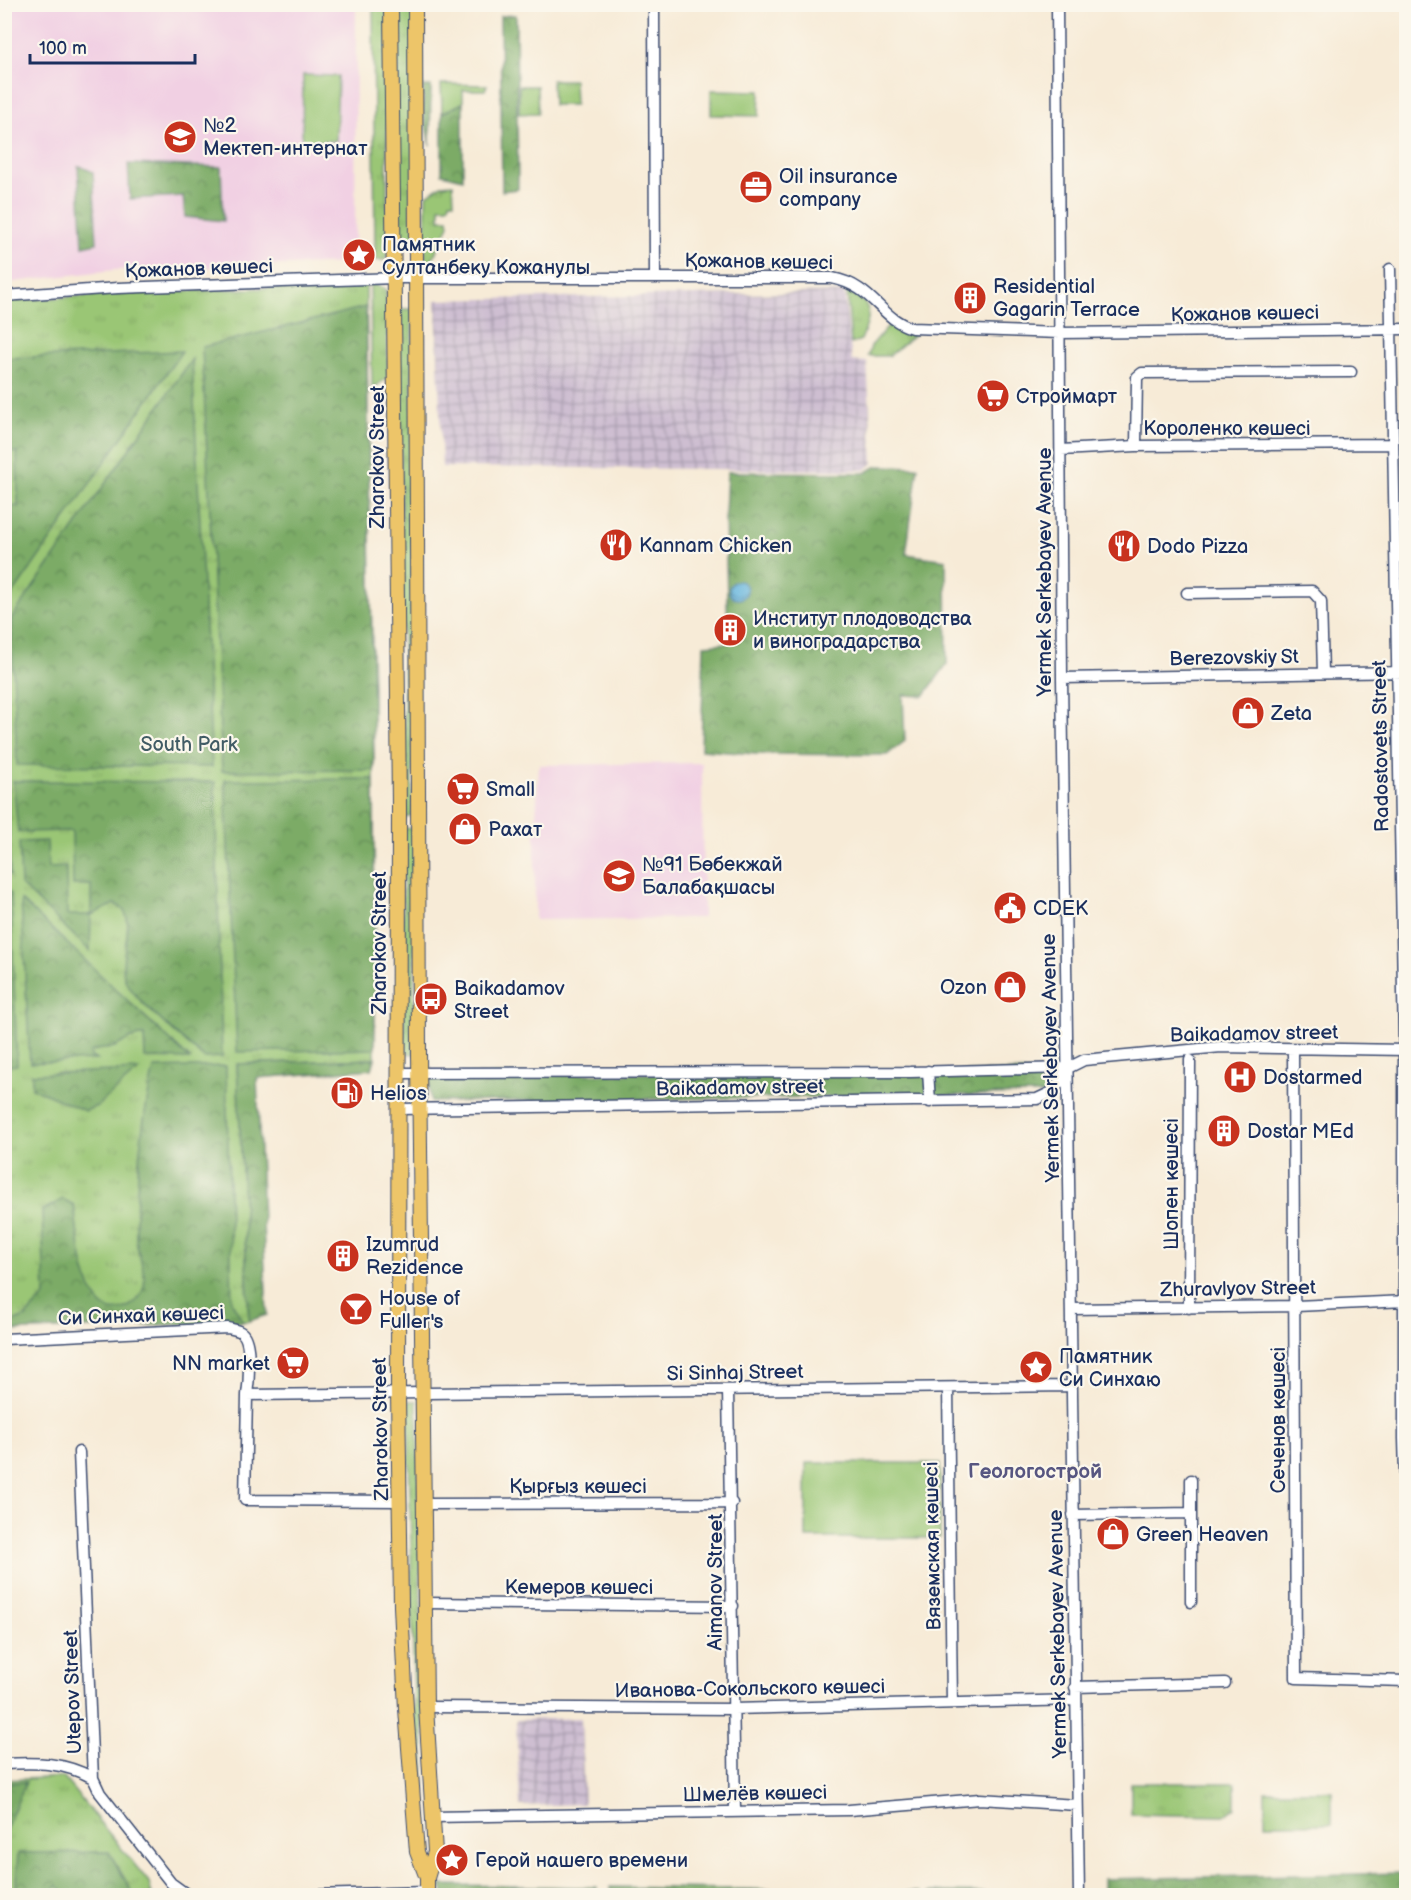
<svg xmlns="http://www.w3.org/2000/svg" width="1411" height="1900" viewBox="0 0 1411 1900" font-family="'Balsamiq Sans',sans-serif">
  <style>
    .built { fill: #f1d0e3 }
    .industrial { fill: url(#industrial-grid) }
    .grass { fill: url(#grass-tufts); stroke: #5a7a69; stroke-width: 1.5 }
    .forest { fill: url(#forest-crowns); stroke: #4b6d62; stroke-width: 1.5 }
    .pitch { fill: #9ac674; stroke: #5a7a69; stroke-width: 1.5 }
    .water { fill: url(#water-waves); stroke: #3e729e; stroke-width: 1.5 }
    .lines { fill: none; stroke-linecap: round; stroke-linejoin: round }
    .minor-casing { stroke: #3c4b70; stroke-width: 13 }
    .major-casing { stroke: #3c4b70; stroke-width: 16 }
    .minor { stroke: #fff; stroke-width: 10 }
    .major { stroke: #edc569; stroke-width: 14 }
    .labels { text-anchor: middle; stroke-width: 4.5; stroke-linejoin: round; paint-order: stroke }
    .poi-label { font-size: 20px; fill: #1b2f5e; stroke: #fbf7ec; text-anchor: start }
    .street-label { font-size: 20px; fill: #1b2f5e; stroke: #fbf7ec }
    .park-label { font-size: 20px; fill: #415c65; stroke: #fbf7ec }
    .neighbourhood-label { font-size: 21px; font-weight: bold; fill: #575681; stroke: #fbf7ec }
  </style>
  <defs>
    <pattern id="industrial-grid" width="8" height="8" patternUnits="userSpaceOnUse" patternTransform="scale(1.5)"><rect width="8" height="8" fill="#cebed1"/><path d="M0 4h8M4 0v8" fill="none" stroke="#a69bad"/></pattern>
    <pattern id="grass-tufts" width="24" height="20" patternUnits="userSpaceOnUse" patternTransform="scale(1.5)"><rect width="24" height="20" fill="#9ac674"/><path d="M3 7l-1-3M5 7V3M7 7l1-3M15 17l-1-3M17 17v-4M19 17l1-3" fill="none" stroke="#84aa67"/></pattern>
    <pattern id="forest-crowns" width="20" height="18" patternUnits="userSpaceOnUse" patternTransform="scale(1.5)"><rect width="20" height="18" fill="#7bab66"/><path d="M2 6a3 3 0 1 1 6 0M12 15a3 3 0 1 1 6 0" fill="none" stroke="#648c57"/></pattern>
    <pattern id="water-waves" width="16" height="10" patternUnits="userSpaceOnUse" patternTransform="scale(1.5)"><rect width="16" height="10" fill="#62b4de"/><path d="M0 5q4-4 8 0t8 0" fill="none" stroke="#5093b7"/></pattern>
  </defs>
  <rect width="100%" height="100%" fill="#fbf7ec"/>
  <filter id="ink" filterUnits="userSpaceOnUse"><feTurbulence type="fractalNoise" baseFrequency=".0167" numOctaves="2"/><feDisplacementMap in="SourceGraphic" scale="12" xChannelSelector="R" yChannelSelector="G"/><feConvolveMatrix kernelMatrix="1 2 1 2 8 2 1 2 1" color-interpolation-filters="sRGB"/></filter>
  <filter id="wash" filterUnits="userSpaceOnUse"><feTurbulence type="fractalNoise" baseFrequency=".008" numOctaves="4" result="noise"/><feDisplacementMap in="SourceGraphic" scale="24" xChannelSelector="R" yChannelSelector="G"/><feGaussianBlur stdDeviation="1.35" result="paint"/><feColorMatrix in="noise" values="0 0 0 0 0 0 0 0 0 0 0 0 0 0 0 0 0 1.4 0 .05"/><feComposite in="paint" operator="in"/></filter>
  <g filter="url(#wash)">
    <rect width="100%" height="100%" fill="#f7ebd7"/>
    <path class="built" d="M18 4 356 5 355 263 114 270 5 283 4 10Z
      M702 763 703 918 535 920V834L539 765Z"/>
    <path class="industrial" d="M844 292 852 361 867 362 873 463 865 470 442 467 436 300Z
      M581 1718 584 1804 520 1806 516 1720Z"/>
    <path class="grass" d="M373 5H387V255L385 260H375Z
      M391 5H415L418 246H395Z
      M552 80H574L575 105H553Z
      M441 84 487 85 485 90H463V103L442 113Z
      M453 184 454 202H450L448 207H440V219H448L449 225 428 268 425 263 426 196 441 185Z
      M370 283 384 288 386 291 388 377 372 389Z
      M366 285 374 763 375 1059 237 1064 249 1321 5 1331 4 301 149 292Z
      M847 291C875 303 871 316 861 340L851 344Z
      M399 309H412V807L411 816 405 818Z
      M889 325 915 334 889 356H868L871 346Z
      M403 828 415 829 414 1054 404 1053Z
      M408 1401H417L425 1819H419L415 1750Z
      M63 1777 149 1882 152 1895 5 1896V1780Z
      M1131 1783H1235V1808L1224 1816 1131 1814Z"/>
    <path class="forest" d="M516 15 518 189 502 191 500 16Z
      M423 86H431L430 145 423 112Z
      M463 103V179L442 174V113Z
      M128 164 221 167 223 221 185 217 183 196 130 199Z
      M80 166 93 172 97 243 83 246 78 167Z
      M366 307 374 770 222 771 202 347Z
      M182 351 9 600 5 507 18 506 17 452H5V358Z
      M192 359 212 767 17 765 11 619Z
      M877 466 918 467 906 554 946 560 947 664 924 696 903 695 905 741 887 755 756 754 701 750 704 645 728 643 725 515 727 472 865 473Z
      M5 778H7L10 875 5 869Z
      M374 779 375 1049 237 1052 225 780Z
      M13 781 215 782 222 1057 204 1058C186 1042 128 996 124 976 118 951 141 915 115 904L91 915 90 951 21 885 19 842 47 841 48 868 66 867 67 915H91V885H73L72 831 18 832Z
      M5 887 11 894 17 1065 5 1066Z
      M21 900 190 1059 145 1058 144 1036C122 1037 126 1045 111 1048 104 1050 99 1048 91 1052V1057L97 1060 30 1063Z
      M375 1059 372 1069 257 1078 267 1315 249 1321 237 1064Z
      M226 1066 232 1302 243 1322 5 1331V1325L25 1317 45 1296 42 1211 63 1199 74 1205C78 1229 83 1323 123 1309 133 1306 141 1297 144 1287 147 1270 136 1253 136 1237 136 1176 140 1128 154 1068Z
      M139 1070 97 1106 85 1111 32 1088V1074Z
      M1063 1071 1045 1094 431 1102 427 1075Z
      M26 1782 5 1831V1783Z
      M109 1852 134 1895H62L63 1890 57 1886 52 1891 53 1895H15L18 1853Z
      M1406 1873V1895H1103V1879Z
      M441 1885 597 1887 596 1895 445 1896Z
      M610 1887 920 1892V1896H610Z
      M929 1892 1040 1893 1041 1895 929 1896Z"/>
    <path class="pitch" d="M303 75 338 76 336 141H302Z
      M519 86H537L538 113 519 114Z
      M711 90 760 91 759 116 711 115Z
      M806 1463H940V1538H806Z
      M1265 1791H1332V1824H1265Z"/>
    <path class="water" d="M729 590a9 9 0 1 1 18 0a9 9 0 1 1-18 0Z"/>
  </g>
  <g filter="url(#ink)">
    <g class="lines">
      <g class="minor-casing">
        <path id="minor" d="M654 4 655 278
          M1057 4 1062 678 1079 1896
          M1390 269 1404 1046V1438L1406 1511
          M4 296 118 288 395 278H832C874 286 879 318 912 328L1060 333 1406 329
          M1136 446 1137 377 1142 373 1351 372
          M1061 450 1136 446 1393 444
          M1187 593 1312 591 1321 601 1323 673
          M1062 678 1406 672
          M1293 1050 1296 1678 1406 1681
          M928 1071 930 1102
          M399 1073 910 1072 1068 1068 1084 1060 1221 1047 1406 1050
          M399 1109 1037 1099 1054 1091 1068 1068
          M1189 1308 1190 1060
          M1071 1309 1296 1306 1406 1301
          M4 1339 228 1328C232 1329 239 1330 242 1333 252 1341 249 1382 247 1395L1072 1386
          M948 1388 952 1703
          M728 1390 735 1810
          M247 1395 245 1500 400 1501
          M79 1452 93 1778 100 1793 171 1883 189 1896
          M1191 1480V1602
          M424 1504 732 1503
          M1073 1515 1191 1513
          M425 1603 733 1606
          M1075 1687 1225 1683
          M426 1707 734 1709 1075 1700
          M4 1764C37 1762 64 1762 93 1778
          M433 1817 849 1810 980 1799 1077 1805
          M274 1896 427 1892"/>
      </g>
      <g class="major-casing">
        <path id="major" d="M391 4 399 807 398 1393 401 1606 406 1709 417 1852 427 1878
          M415 4 419 1055 426 1707 435 1852 427 1878V1896"/>
      </g>
      <use href="#minor" class="minor"/>
      <use href="#major" class="major"/>
    </g>
  </g>
  <defs>
    <g id="school-disc" transform="scale(1.725)"><circle r="9.5" fill="#c8321e" stroke="#fbf7ec"/><path d="M0-5L7-2L0 1L-7-2ZM-4 1L0 2.5L4 1V4Q0 6-4 4Z" fill="#fff"/></g>
    <g id="office-disc" transform="scale(1.725)"><circle r="9.5" fill="#c8321e" stroke="#fbf7ec"/><path d="M-6-3h4V-5.5h4V-3h4V5H-6ZM-1-4.5V-3h2v-1.5ZM-6 0V1H6V0Z" fill="#fff"/></g>
    <g id="sight-disc" transform="scale(1.725)"><circle r="9.5" fill="#c8321e" stroke="#fbf7ec"/><path d="M0-6L1.8-2.2L6-1.7L2.9 1.2L3.7 5.4L0 3.3L-3.7 5.4L-2.9 1.2L-6-1.7L-1.8-2.2Z" fill="#fff"/></g>
    <g id="building-disc" transform="scale(1.725)"><circle r="9.5" fill="#c8321e" stroke="#fbf7ec"/><path d="M-4-6H4V6H1V3H-1V6H-4ZM-2.5-4.3h1.7v1.8h-1.7ZM.8-4.3h1.7v1.8H.8ZM-2.5-1h1.7V.8h-1.7ZM.8-1h1.7V.8H.8Z" fill="#fff"/></g>
    <g id="supermarket-disc" transform="scale(1.725)"><circle r="9.5" fill="#c8321e" stroke="#fbf7ec"/><path d="M-6-5.5h2.5l.6 2H6L4.5 2H-2.5L-4.4-4H-6ZM-1.5 3.2a1.3 1.3 0 1 0 .1 0ZM3 3.2a1.3 1.3 0 1 0 .1 0Z" fill="#fff"/></g>
    <g id="restaurant-disc" transform="scale(1.725)"><circle r="9.5" fill="#c8321e" stroke="#fbf7ec"/><path d="M-5-6h1v4h1v-4h1v4h1v-4h1v5L-1.5 .5V6h-2V.5L-5-1ZM5-6V6H3V1.5H1.5Q1.5-4 5-6Z" fill="#fff"/></g>
    <g id="shop-disc" transform="scale(1.725)"><circle r="9.5" fill="#c8321e" stroke="#fbf7ec"/><path d="M-5-2.5h2.3a2.7 3.5 0 0 1 5.4 0H5L5.5 6h-11ZM-1.5-2.5h3a1.5 2.3 0 0 0-3 0Z" fill="#fff"/></g>
    <g id="civic-disc" transform="scale(1.725)"><circle r="9.5" fill="#c8321e" stroke="#fbf7ec"/><path d="M-.6-6.5H3V-4.5H.6V-3L4-1V1h2V6H-6V1h2V-1L-.6-3ZM-1.2 2.5V6h2.4V2.5Z" fill="#fff"/></g>
    <g id="bus-disc" transform="scale(1.725)"><circle r="9.5" fill="#c8321e" stroke="#fbf7ec"/><path d="M-5-6H5V4H4V6H2V4H-2V6H-4V4H-5ZM-3.5-4V0h7V-4ZM-3.5 1.2v1.5H-2V1.2ZM2 1.2v1.5H3.5V1.2Z" fill="#fff"/></g>
    <g id="hospital-disc" transform="scale(1.725)"><circle r="9.5" fill="#c8321e" stroke="#fbf7ec"/><path d="M-5-5h3v3.5h4V-5h3V5h-3V1.5h-4V5h-3Z" fill="#fff"/></g>
    <g id="fuel-disc" transform="scale(1.725)"><circle r="9.5" fill="#c8321e" stroke="#fbf7ec"/><path d="M-5.5-6h7V0h2V4h1.3V-2.5L3-4.5l.8-.8L6-3V5H2.5V1h-1V6h-7ZM-4.2-4.7v3.2H.2V-4.7Z" fill="#fff"/></g>
    <g id="bar-disc" transform="scale(1.725)"><circle r="9.5" fill="#c8321e" stroke="#fbf7ec"/><path d="M-6-5H6L.8 .8V4.5H3.5V6h-7V4.5H-.8V.8Z" fill="#fff"/></g>
  </defs>
  <g fill-rule="evenodd">
    <use href="#school-disc" x="180" y="137"/>
    <use href="#office-disc" x="756" y="187"/>
    <use href="#sight-disc" x="359" y="255"/>
    <use href="#building-disc" x="970" y="298"/>
    <use href="#supermarket-disc" x="993" y="396"/>
    <use href="#restaurant-disc" x="616" y="545"/>
    <use href="#restaurant-disc" x="1124" y="546"/>
    <use href="#building-disc" x="730" y="630"/>
    <use href="#shop-disc" x="1248" y="713"/>
    <use href="#supermarket-disc" x="463" y="789"/>
    <use href="#shop-disc" x="465" y="829"/>
    <use href="#school-disc" x="619" y="876"/>
    <use href="#civic-disc" x="1010" y="908"/>
    <use href="#shop-disc" x="1010" y="987"/>
    <use href="#bus-disc" x="431" y="999"/>
    <use href="#hospital-disc" x="1240" y="1077"/>
    <use href="#fuel-disc" x="347" y="1093"/>
    <use href="#building-disc" x="1224" y="1131"/>
    <use href="#building-disc" x="343" y="1256"/>
    <use href="#bar-disc" x="356" y="1309"/>
    <use href="#supermarket-disc" x="293" y="1363"/>
    <use href="#sight-disc" x="1036" y="1367"/>
    <use href="#shop-disc" x="1113" y="1534"/>
    <use href="#sight-disc" x="452" y="1860"/>
  </g>
  <g class="labels">
    <g class="poi-label">
      <text x="203" y="132">№2<tspan x="203" dy="23">Мектеп-интернат</tspan></text>
      <text x="779" y="183">Oil insurance<tspan x="779" dy="23">company</tspan></text>
      <text x="382" y="251">Памятник<tspan x="382" dy="23">Султанбеку Кожанулы</tspan></text>
      <text x="993" y="293">Residential<tspan x="993" dy="23">Gagarin Terrace</tspan></text>
      <text x="1016" y="403">Строймарт</text>
      <text x="639" y="552">Kannam Chicken</text>
      <text x="1147" y="553">Dodo Pizza</text>
      <text x="753" y="625">Институт плодоводства<tspan x="753" dy="23">и виноградарства</tspan></text>
      <text x="1271" y="720">Zeta</text>
      <text x="486" y="796">Small</text>
      <text x="488" y="836">Рахат</text>
      <text x="642" y="871">№91 Бөбекжай<tspan x="642" dy="23">Балабақшасы</tspan></text>
      <text x="1033" y="915">CDEK</text>
      <text x="987" y="994" text-anchor="end">Ozon</text>
      <text x="454" y="995">Baikadamov<tspan x="454" dy="23">Street</tspan></text>
      <text x="1263" y="1084">Dostarmed</text>
      <text x="370" y="1100">Helios</text>
      <text x="1247" y="1138">Dostar MEd</text>
      <text x="366" y="1251">Izumrud<tspan x="366" dy="23">Rezidence</tspan></text>
      <text x="379" y="1305">House of<tspan x="379" dy="23">Fuller's</tspan></text>
      <text x="1059" y="1363">Памятник<tspan x="1059" dy="23">Си Синхаю</tspan></text>
      <text x="270" y="1370" text-anchor="end">NN market</text>
      <text x="1136" y="1541">Green Heaven</text>
      <text x="475" y="1867">Герой нашего времени</text>
    </g>
    <g class="street-label">
      <text transform="translate(759 261) rotate(1)" y="7">Қожанов көшесі</text>
      <text transform="translate(199 268) rotate(-2)" y="7">Қожанов көшесі</text>
      <text transform="translate(1245 313) rotate(-1)" y="7">Қожанов көшесі</text>
      <text x="1227" y="435">Короленко көшесі</text>
      <text transform="translate(377 457) rotate(-90)" y="7">Zharokov Street</text>
      <text transform="translate(1044 572) rotate(-90)" y="7">Yermek Serkebayev Avenue</text>
      <text transform="translate(1234 657) rotate(-1)" y="7">Berezovskiy St</text>
      <text transform="translate(1380 746) rotate(-91)" y="7">Radostovets Street</text>
      <text transform="translate(379 943) rotate(-90)" y="7">Zharokov Street</text>
      <text transform="translate(1254 1033) rotate(-1)" y="7">Baikadamov street</text>
      <text transform="translate(1050 1058) rotate(-91)" y="7">Yermek Serkebayev Avenue</text>
      <text transform="translate(740 1087) rotate(-1)" y="7">Baikadamov street</text>
      <text transform="translate(1171 1184) rotate(-90)" y="7">Шопен көшесі</text>
      <text transform="translate(1238 1288) rotate(-1)" y="7">Zhuravlyov Street</text>
      <text transform="translate(141 1315) rotate(-2)" y="7">Си Синхай көшесі</text>
      <text transform="translate(735 1372) rotate(-1)" y="7">Si Sinhaj Street</text>
      <text transform="translate(1278 1420) rotate(-90)" y="7">Сеченов көшесі</text>
      <text transform="translate(380 1429) rotate(-91)" y="7">Zharokov Street</text>
      <text x="578" y="1493">Қырғыз көшесі</text>
      <text transform="translate(932 1546) rotate(-91)" y="7">Вяземская көшесі</text>
      <text transform="translate(715 1582) rotate(-90)" y="7">Aimanov Street</text>
      <text x="579" y="1594">Кемеров көшесі</text>
      <text transform="translate(1057 1634) rotate(-91)" y="7">Yermek Serkebayev Avenue</text>
      <text transform="translate(750 1688) rotate(-1)" y="7">Иванова-Сокольского көшесі</text>
      <text transform="translate(72 1692) rotate(-92)" y="7">Utepov Street</text>
      <text transform="translate(755 1793) rotate(-1)" y="7">Шмелёв көшесі</text>
    </g>
    <g class="park-label">
      <text x="189" y="751">South Park</text>
    </g>
    <g class="neighbourhood-label">
      <text x="1035" y="1478">Геологострой</text>
    </g>
  </g>
  <rect width="1411" height="1900" fill="none" stroke="#fbf7ec" stroke-width="24"/>
  <path d="M30 54v9h165v-9" fill="none" stroke="#1b2f5e" stroke-width="3"/>
  <text x="39" y="54" font-size="18" fill="#1b2f5e" stroke="#fbf7ec" stroke-width="4.5" paint-order="stroke">100 m</text>
</svg>
